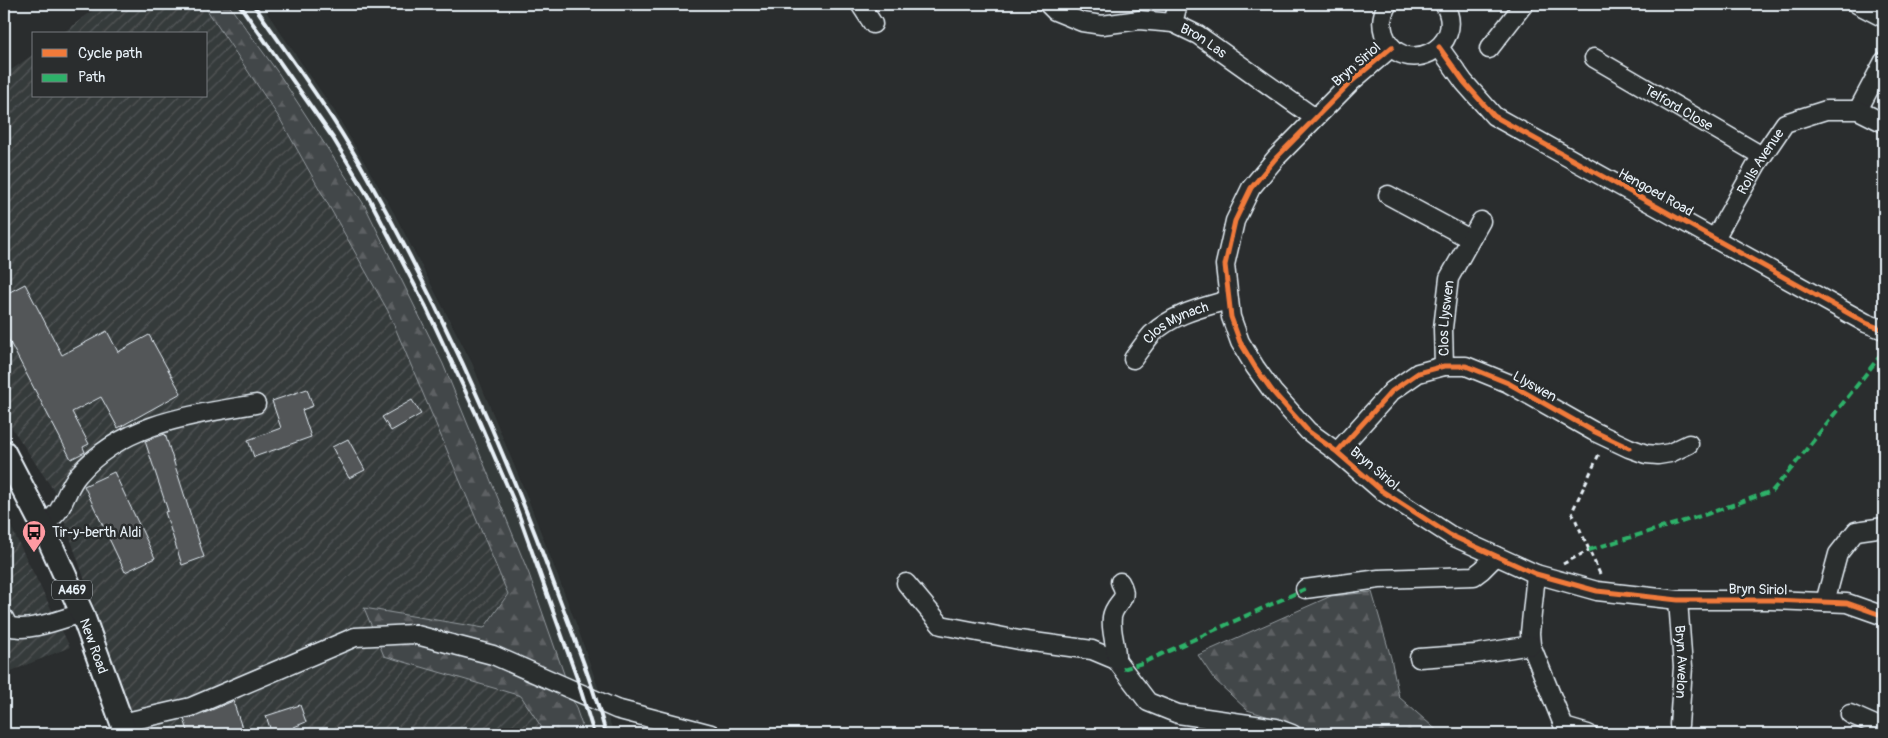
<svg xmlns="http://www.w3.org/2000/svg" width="1888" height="738" viewBox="0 0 1888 738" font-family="Pangolin,sans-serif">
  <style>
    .built { fill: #363a3b }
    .industrial { fill: url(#industrial-furrows) }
    .forest { fill: url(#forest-firs); stroke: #959ca0 }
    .building { fill: #535759; stroke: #e8f1f8 }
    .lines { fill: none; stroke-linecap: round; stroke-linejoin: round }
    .minor-casing { stroke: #e8f1f8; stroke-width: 21 }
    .major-casing { stroke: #e8f1f8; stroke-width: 26 }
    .path { stroke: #e8f1f8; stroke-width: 3; stroke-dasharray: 5 4; stroke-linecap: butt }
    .minor { stroke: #2a2d2e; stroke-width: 18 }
    .major { stroke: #2a2d2e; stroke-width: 22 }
    .rail { stroke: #e8f1f8; stroke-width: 4 }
    .quiet { stroke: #2db169; stroke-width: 4; stroke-dasharray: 8 4; stroke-linecap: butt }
    .cycleway-casing { stroke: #2a2d2e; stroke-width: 8 }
    .cycleway { stroke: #f17a3a; stroke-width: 5 }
    .labels { text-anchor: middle; stroke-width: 5; stroke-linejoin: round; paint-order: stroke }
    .shield { fill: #2a2d2e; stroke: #afb6bb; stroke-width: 1 }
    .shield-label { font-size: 12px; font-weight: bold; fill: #e8f1f8 }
    .street-label { font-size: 14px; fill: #e8f1f8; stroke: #2a2d2e }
    .poi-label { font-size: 14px; fill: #e8f1f8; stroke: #2a2d2e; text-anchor: start }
  </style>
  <defs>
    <pattern id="industrial-furrows" width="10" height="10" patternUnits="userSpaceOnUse" patternTransform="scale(1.25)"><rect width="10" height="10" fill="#363a3b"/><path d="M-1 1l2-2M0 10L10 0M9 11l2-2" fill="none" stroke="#535758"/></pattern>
    <pattern id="forest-firs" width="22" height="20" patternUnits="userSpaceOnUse" patternTransform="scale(1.25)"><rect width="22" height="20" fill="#424648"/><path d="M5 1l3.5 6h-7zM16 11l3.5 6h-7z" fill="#5d6163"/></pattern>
  </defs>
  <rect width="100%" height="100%" fill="#2a2d2e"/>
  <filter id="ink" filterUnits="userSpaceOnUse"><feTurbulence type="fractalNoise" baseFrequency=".02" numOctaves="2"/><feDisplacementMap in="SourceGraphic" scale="10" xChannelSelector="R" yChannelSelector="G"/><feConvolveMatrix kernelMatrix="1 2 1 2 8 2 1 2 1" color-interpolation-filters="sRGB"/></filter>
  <g filter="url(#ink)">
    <path class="built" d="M228 4H261L335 112 394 213 472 363 528 499 577 626 614 734H585L529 574 365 206 279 74Z"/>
    <path class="industrial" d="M102 4H203L280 119 389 311 508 594 557 734H138L54 491 4 416V75L34 54V96H206V34H61Z
      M4 513 70 647 4 674Z"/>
    <path class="forest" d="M203 4H228L279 74 365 206 443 364 529 574 585 734H546L521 696 384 656 364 608 484 628 508 594 388 311 280 119Z
      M1372 592 1391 658 1399 697 1441 734H1316L1298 726 1247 710 1214 679 1198 655 1331 596Z"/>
    <path class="building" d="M25 284 62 355 107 331 118 352 149 335 181 393 118 428 101 397 72 412 89 444 83 447 85 452 71 459 4 331V295Z
      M307 389 313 406 302 410 311 437 254 457 248 440 281 428 272 401Z
      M412 400 421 414 391 431 382 417Z
      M165 434 204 557 182 565 165 512 168 511 145 441Z
      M348 439 365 470 349 478 332 447Z
      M114 472 155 558 125 572 84 486Z
      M233 701 244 734H189L184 719 195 717Z
      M300 705 306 722 294 727 296 734H272L266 716Z"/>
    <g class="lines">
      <g class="minor-casing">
        <g id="minor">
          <path d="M860 4 873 24"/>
          <path id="s1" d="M1048 4 1055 11 1082 22 1102 25 1139 20 1173 23 1198 35 1315 118"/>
          <path d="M1388 4C1382 13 1381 24 1384 34 1400 80 1470 48 1444 4"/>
          <path d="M1857 4 1884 18"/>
          <path d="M1173 23 1178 4"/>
          <path d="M1392 47 1351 82 1276 158 1251 188 1235 221 1225 265 1231 317 1240 342 1255 367 1273 392 1308 431 1337 452 1382 491 1450 535 1536 574 1597 591 1678 600H1771L1847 603 1884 616"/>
          <path d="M1439 47 1464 82 1494 116 1866 323 1884 330"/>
          <path d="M1489 49 1524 4"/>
          <path id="s2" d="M1594 58 1762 156"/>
          <path d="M1858 110 1884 61"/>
          <path d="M1388 195 1470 239"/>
          <path id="s3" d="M1715 238 1757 164 1785 123 1826 110H1858L1884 123"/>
          <path id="s4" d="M1133 359C1139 351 1145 342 1152 334 1173 314 1201 308 1228 300"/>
          <path id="s5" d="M1444 366 1443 328 1449 278 1481 221"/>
          <path d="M1337 452 1392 391 1418 373 1444 366H1466L1508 383 1593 431 1629 448 1646 454 1658 455 1670 453 1689 444"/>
          <path d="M43 527C48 521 55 516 59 510 66 498 69 485 79 474 124 422 193 415 256 404"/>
          <path d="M1536 574 1530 633 1531 645 1564 727 1588 734"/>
          <path d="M906 583 941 625 1019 640 1092 650 1116 660 1148 702 1178 714 1276 728 1292 734"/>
          <path d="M1305 589 1379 579 1474 576 1482 570 1496 556"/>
          <path id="s6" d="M1678 600 1683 667 1679 725"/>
          <path d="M1825 602 1838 554 1856 531 1884 527"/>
          <path d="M4 618 8 626C28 633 61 619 82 613"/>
          <path d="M1419 658 1475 654 1531 645"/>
          <path d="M1116 660C1117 646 1110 631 1112 617 1115 600 1131 601 1120 582"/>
          <path d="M1850 714 1884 729"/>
          <path d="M122 723 191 707 355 637 413 634 493 655 616 709 711 734"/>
        </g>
      </g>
      <g class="major-casing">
        <g id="major">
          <path id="s7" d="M4 452 43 527 82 613 126 734"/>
        </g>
      </g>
      <path class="path" d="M1563 564 1589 550
        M1600 574 1572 512 1600 452"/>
      <use href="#minor" class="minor"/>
      <use href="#major" class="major"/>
      <path class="rail" d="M239 4 333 138 368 196 426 307 476 414 515 504 577 678 594 734
        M253 4C289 56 328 108 360 164 435 296 498 433 551 576 570 628 592 680 606 734"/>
      <path class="quiet" d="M1589 550 1707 514 1772 491 1791 469 1884 351
        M1123 669 1142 663 1305 589"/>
      <g class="cycleway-casing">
        <path id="cycleway" d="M1392 47 1351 82 1276 158 1251 188 1235 221 1225 265 1231 317 1240 342 1255 367 1273 392 1308 431 1337 452 1382 491 1450 535 1536 574 1597 591 1678 600H1771L1847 603 1884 616
          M1439 47 1464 82 1494 116 1866 323 1884 330
          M1337 452 1392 391 1418 373 1444 366H1466L1508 383 1593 431 1629 448"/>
      </g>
      <use href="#cycleway" class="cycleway"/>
    </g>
  </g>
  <defs>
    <g id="bus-pin" transform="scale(1.25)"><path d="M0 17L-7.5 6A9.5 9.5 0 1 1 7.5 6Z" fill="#ff9aa2" stroke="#2a2d2e"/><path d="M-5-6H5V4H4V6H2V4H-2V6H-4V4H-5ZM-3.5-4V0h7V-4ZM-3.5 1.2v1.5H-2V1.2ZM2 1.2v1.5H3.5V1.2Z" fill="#111"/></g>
  </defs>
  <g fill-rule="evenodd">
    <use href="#bus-pin" x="34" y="532"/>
  </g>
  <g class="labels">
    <rect class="shield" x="52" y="580.5" width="40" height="19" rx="4"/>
    <g class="shield-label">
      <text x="72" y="594">A469</text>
    </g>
    <g class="street-label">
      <text dy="5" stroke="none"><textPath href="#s1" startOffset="166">Bron Las</textPath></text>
      <text transform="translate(1356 64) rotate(-41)" y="5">Bryn Siriol</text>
      <text dy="5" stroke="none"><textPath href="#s2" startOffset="98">Telford Close</textPath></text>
      <text dy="5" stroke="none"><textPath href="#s3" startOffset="89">Rolls Avenue</textPath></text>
      <text transform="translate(1656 192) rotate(29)" y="5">Hengoed Road</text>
      <text dy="5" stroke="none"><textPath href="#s5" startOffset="48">Clos Llyswen</textPath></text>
      <text dy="5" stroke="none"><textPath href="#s4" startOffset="58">Clos Mynach</textPath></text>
      <text transform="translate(1535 386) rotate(29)" y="5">Llyswen</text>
      <text transform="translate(1375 468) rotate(40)" y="5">Bryn Siriol</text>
      <text transform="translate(1758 589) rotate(1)" y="5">Bryn Siriol</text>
      <text dy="5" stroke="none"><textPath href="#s7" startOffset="214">New Road</textPath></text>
      <text dy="5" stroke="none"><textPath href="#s6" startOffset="62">Bryn Awelon</textPath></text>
    </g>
    <g class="poi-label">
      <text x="52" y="537">Tir-y-berth Aldi</text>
    </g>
  </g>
  <rect width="1888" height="738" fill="none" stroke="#2a2d2e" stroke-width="20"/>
  <rect x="10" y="10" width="1868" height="718" fill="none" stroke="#e8f1f8" stroke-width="2" filter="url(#ink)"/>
  <rect x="32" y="32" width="175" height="65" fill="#2a2d2e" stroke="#767b7f"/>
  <rect x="42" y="49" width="25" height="8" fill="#f17a3a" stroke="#767b7f"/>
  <text x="78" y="58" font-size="15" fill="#e8f1f8">Cycle path</text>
  <rect x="42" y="74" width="25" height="8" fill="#2db169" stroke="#767b7f"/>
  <text x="78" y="82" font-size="15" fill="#e8f1f8">Path</text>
</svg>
